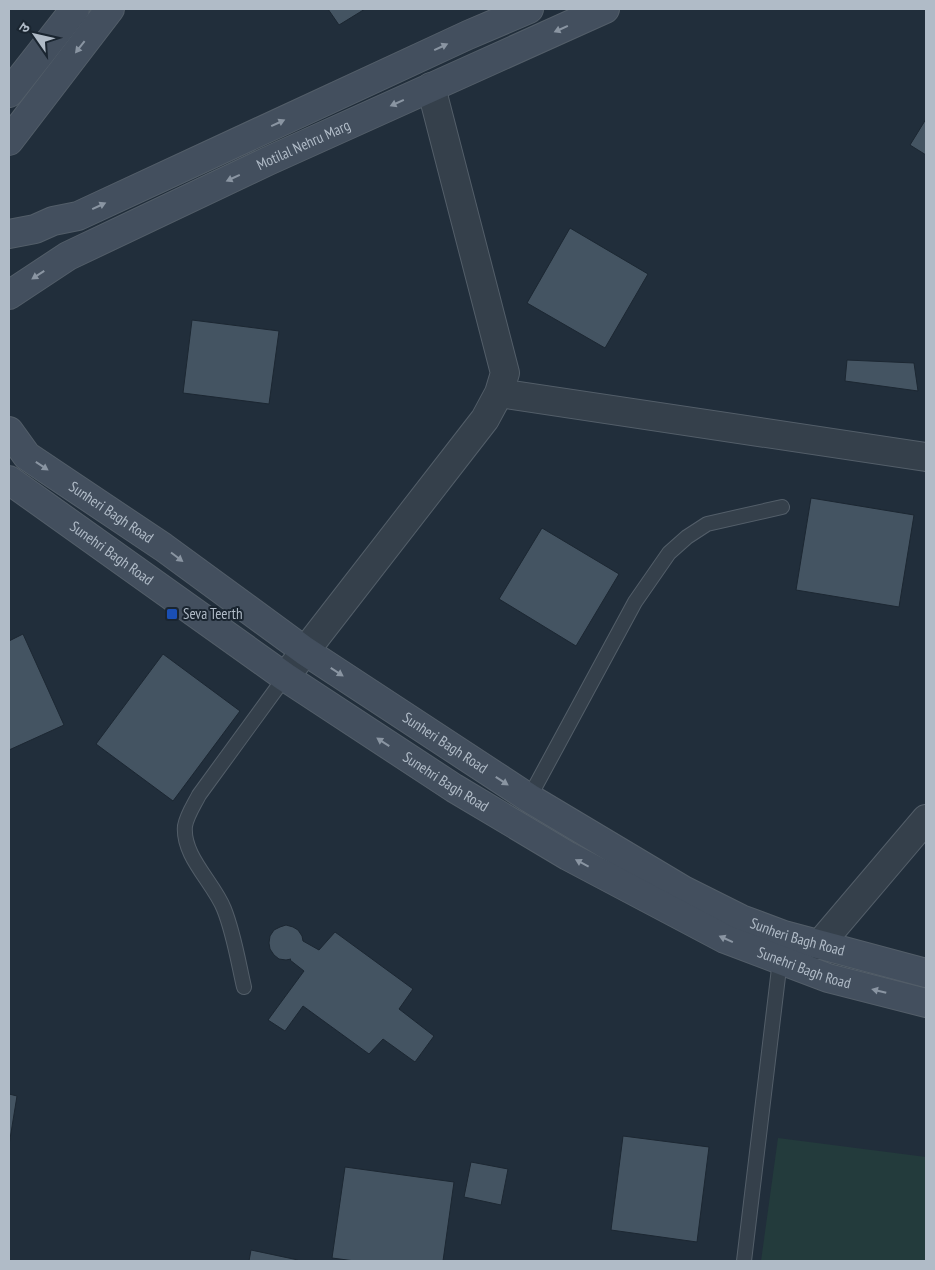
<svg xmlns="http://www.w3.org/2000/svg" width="935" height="1270" viewBox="0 0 935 1270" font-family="'PT Sans Narrow','Noto Sans Devanagari',sans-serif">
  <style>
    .green { fill: #233b3c }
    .building { fill: #445462; stroke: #1c2732 }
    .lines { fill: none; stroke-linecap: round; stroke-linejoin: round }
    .lane-casing { stroke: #535e69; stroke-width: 16 }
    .street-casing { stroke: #535e69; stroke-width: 30 }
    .secondary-casing { stroke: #535e69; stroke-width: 30 }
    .lane { stroke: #35404b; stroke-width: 14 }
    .street { stroke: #35404b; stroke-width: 28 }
    .secondary { stroke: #434f5e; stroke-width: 28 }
    .oneway { fill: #8a95a2 }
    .transit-dot { fill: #1a4fb4; stroke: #1a2530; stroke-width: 2 }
    .labels { text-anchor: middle; stroke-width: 4; stroke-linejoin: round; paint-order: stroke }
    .street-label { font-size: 15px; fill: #b0bbc7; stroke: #1a2530 }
    .poi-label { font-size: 15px; fill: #b0bbc7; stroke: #1a2530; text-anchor: start }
  </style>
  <rect width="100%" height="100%" fill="#212e3b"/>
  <path class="green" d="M778 1138 926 1157V1261H761Z"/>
  <path class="building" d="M328 9H365L339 25Z
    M926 119V155L910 145Z
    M570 228 648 274 605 348 527 303Z
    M192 320 279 331 269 404 183 393Z
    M847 360 914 363 918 391 845 381Z
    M811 498 914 515 899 607 796 590Z
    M542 528 619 574 576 646 499 599Z
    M23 634 64 725 9 750V641Z
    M163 654 240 711 173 801 96 744Z
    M286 925 293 927 298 930 302 936 303 941 319 950 335 932 413 989 399 1009 434 1036 415 1062 383 1039 369 1054 303 1006 285 1031 268 1020 304 971 290 960 291 959 286 960 279 959 274 955 270 949 269 943 270 936 274 930 280 927Z
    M9 1094 17 1096 9 1145Z
    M623 1136 709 1147 697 1242 611 1230Z
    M471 1162 508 1169 501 1205 464 1197Z
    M345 1167 454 1182 443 1261H355L332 1258Z
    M251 1250 298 1260V1261H249Z"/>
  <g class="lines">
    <g class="lane-casing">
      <path id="lane" d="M529 798 635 602 669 553 687 537 707 524 782 507
        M244 987C238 961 234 934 224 909 214 883 182 856 185 826 187 815 194 805 199 795L285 677
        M744 1261 780 960"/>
    </g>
    <g class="street-casing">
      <path id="street" d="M499 393 926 457
        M285 677 485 419 499 393 505 373 431 87
        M819 945 926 819"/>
    </g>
    <g class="secondary-casing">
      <g id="secondary">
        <path d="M9 93 75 9"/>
        <path d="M9 141 110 9"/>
        <path d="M9 234 35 229 53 221 78 216 468 35 529 9"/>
        <path id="s1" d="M9 295 68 256 268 161 605 9"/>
        <path id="s2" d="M9 431 27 456 163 547 305 651 529 798 683 890 741 919 784 935 926 973"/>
        <path id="s3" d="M9 480 285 677 454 788 568 856 725 939 828 978 926 1003"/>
      </g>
    </g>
    <use href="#lane" class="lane"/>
    <use href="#street" class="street"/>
    <use href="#secondary" class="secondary"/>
  </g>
  <defs><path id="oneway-solid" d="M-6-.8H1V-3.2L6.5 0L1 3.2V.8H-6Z" transform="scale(1.25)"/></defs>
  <g class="oneway">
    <use href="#oneway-solid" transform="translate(561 29) rotate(156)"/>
    <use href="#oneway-solid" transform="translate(80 47) rotate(128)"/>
    <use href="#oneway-solid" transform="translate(441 47) rotate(-25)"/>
    <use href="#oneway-solid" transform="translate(397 103) rotate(156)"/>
    <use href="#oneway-solid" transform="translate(278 123) rotate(-25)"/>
    <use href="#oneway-solid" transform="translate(233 178) rotate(155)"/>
    <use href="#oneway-solid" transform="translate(99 206) rotate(-25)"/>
    <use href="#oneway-solid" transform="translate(38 275) rotate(147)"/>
    <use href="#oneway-solid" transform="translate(42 466) rotate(34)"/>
    <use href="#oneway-solid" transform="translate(177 557) rotate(37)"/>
    <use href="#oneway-solid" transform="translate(337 672) rotate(33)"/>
    <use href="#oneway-solid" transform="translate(383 742) rotate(-147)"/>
    <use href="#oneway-solid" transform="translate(502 781) rotate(33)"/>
    <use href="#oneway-solid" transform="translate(582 863) rotate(-152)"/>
    <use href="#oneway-solid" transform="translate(726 939) rotate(-156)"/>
    <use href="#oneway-solid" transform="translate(879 991) rotate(-166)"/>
  </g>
  <rect class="transit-dot" x="166" y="608" width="12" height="12" rx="2.5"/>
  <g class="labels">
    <g class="street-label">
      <text dy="5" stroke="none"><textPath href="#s1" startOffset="331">Motilal Nehru Marg</textPath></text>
      <text dy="5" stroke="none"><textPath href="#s2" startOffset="132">Sunheri Bagh Road</textPath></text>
      <text dy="5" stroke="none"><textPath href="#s3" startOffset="126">Sunehri Bagh Road</textPath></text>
      <text dy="5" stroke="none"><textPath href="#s2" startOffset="538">Sunheri Bagh Road</textPath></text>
      <text dy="5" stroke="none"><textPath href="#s3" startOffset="531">Sunehri Bagh Road</textPath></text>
      <text dy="5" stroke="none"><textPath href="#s2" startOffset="942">Sunheri Bagh Road</textPath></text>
      <text dy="5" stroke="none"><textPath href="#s3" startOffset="936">Sunehri Bagh Road</textPath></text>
    </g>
    <g class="poi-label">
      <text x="183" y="619">Seva Teerth</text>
    </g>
  </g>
  <rect width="935" height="1270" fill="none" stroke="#b0bbc7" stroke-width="20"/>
  <g transform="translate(35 35) rotate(304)" stroke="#1a2530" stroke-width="4" paint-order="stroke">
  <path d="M0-4L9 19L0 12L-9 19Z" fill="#b0bbc7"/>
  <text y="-8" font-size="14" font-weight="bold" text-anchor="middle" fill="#b0bbc7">उ</text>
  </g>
</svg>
